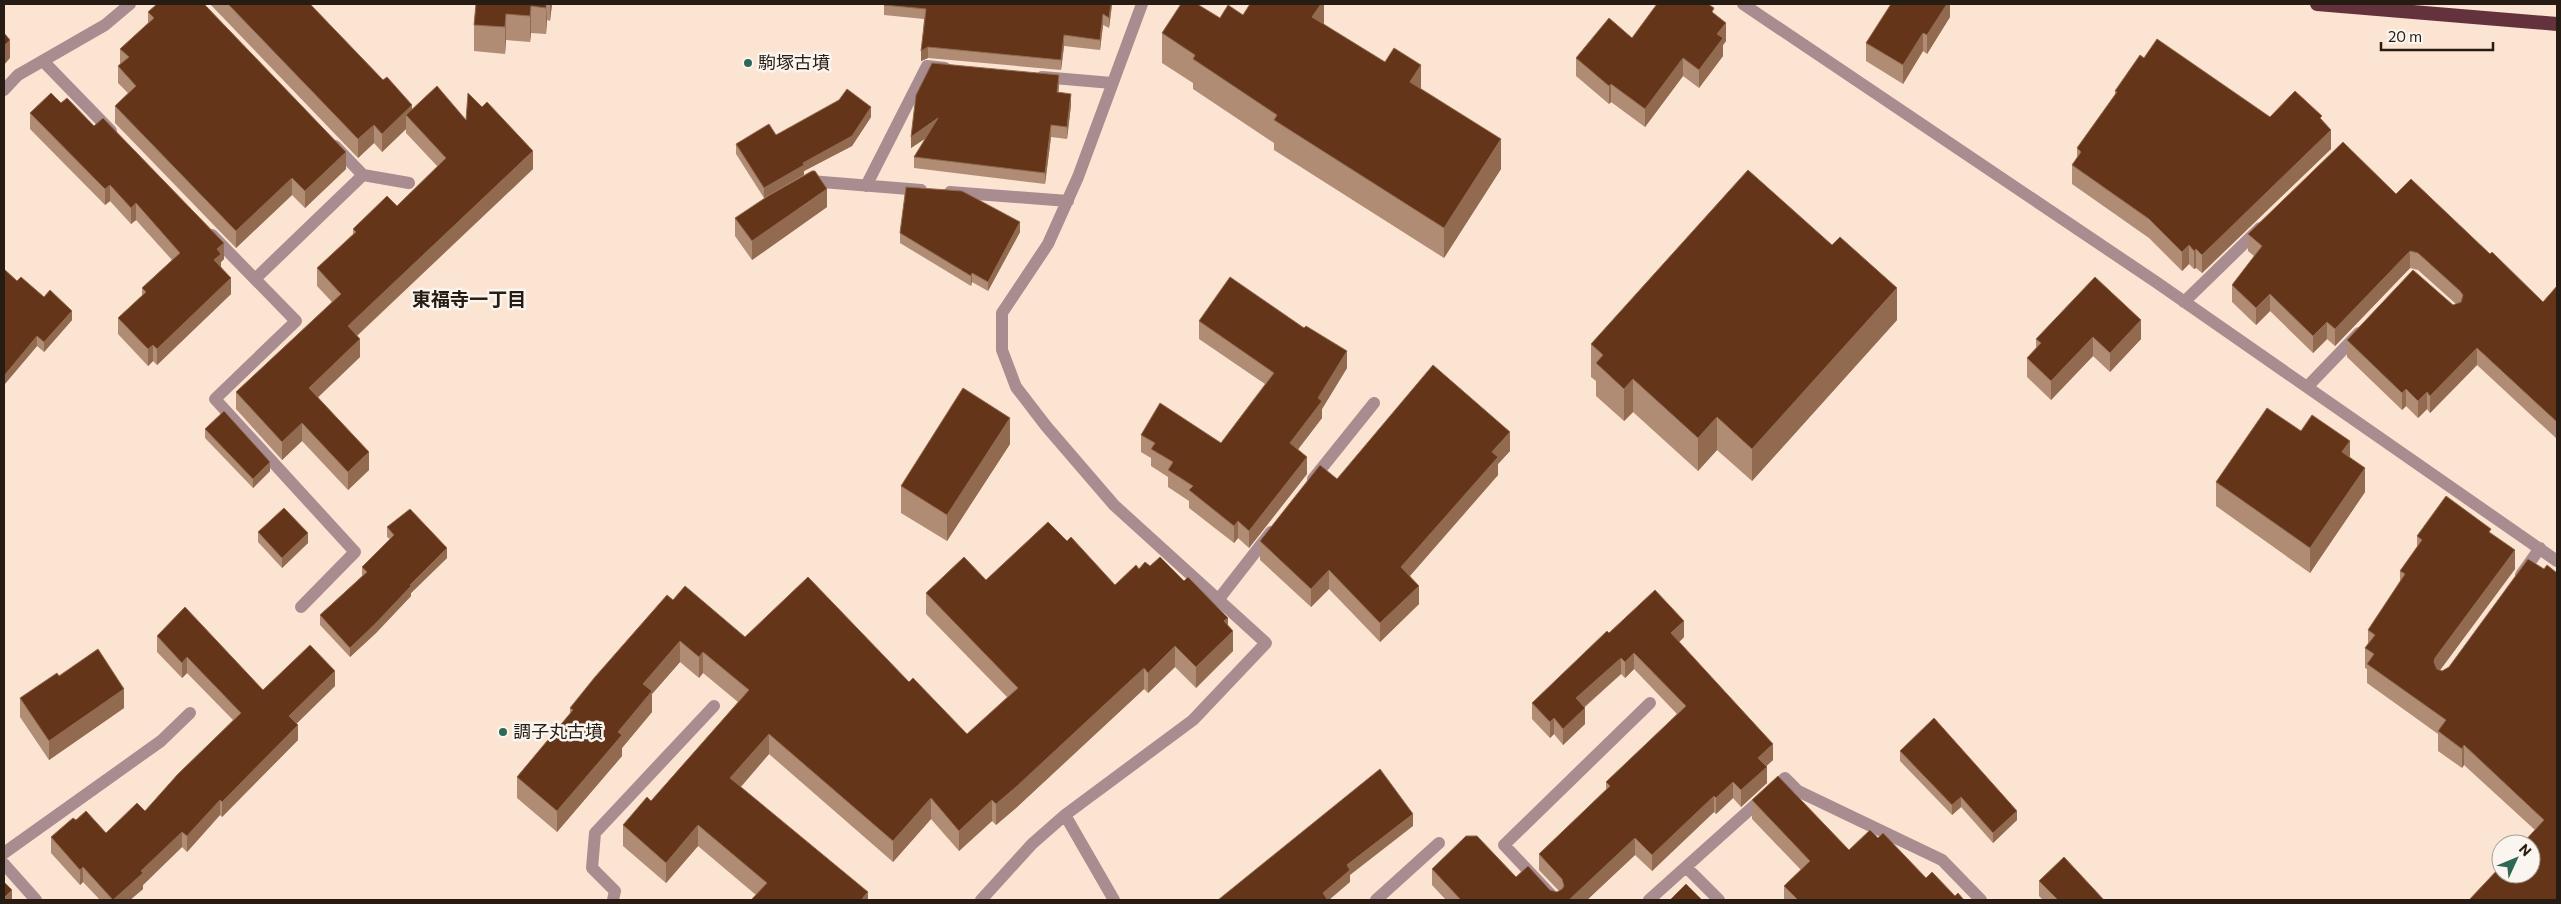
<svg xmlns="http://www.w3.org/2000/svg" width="2561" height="904" viewBox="0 0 2561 904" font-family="Commissioner,'Noto Sans JP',sans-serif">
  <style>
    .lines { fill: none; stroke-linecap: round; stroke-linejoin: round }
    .minor { stroke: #a88c90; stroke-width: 12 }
    .trunk { stroke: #64323d; stroke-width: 14 }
    .wall { fill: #b08c75 }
    .shaded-wall { fill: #916a50 }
    .building { fill: #643519; stroke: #916a50 }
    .poi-dot { fill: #2d6954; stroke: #fbf5f0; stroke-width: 2 }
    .labels { text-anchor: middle; stroke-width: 5; stroke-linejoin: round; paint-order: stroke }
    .poi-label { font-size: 18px; fill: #261c13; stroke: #fbf5f0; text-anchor: start }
    .neighbourhood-label { font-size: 19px; font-weight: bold; fill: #261c13; stroke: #fbf5f0 }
  </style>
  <rect width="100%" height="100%" fill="#fbe4d1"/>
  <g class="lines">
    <path class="minor" d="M1743 4 2156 282 2557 561
      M43 61 111 131
      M1042 77 1112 83
      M4 90 18 75 105 25 130 4
      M335 146 363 175 409 183
      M806 183 810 181 921 190
      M866 186 927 66 945 68
      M950 192 1068 201
      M212 235 296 321 215 399 355 552 301 607
      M255 279 363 175
      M2184 302 2260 228
      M2307 387 2359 333
      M1313 479 1374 403
      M2521 575 2540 548
      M1218 600 1271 532
      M1065 815 1114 900
      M4 853 161 741 190 713
      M4 864 36 900
      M1686 867 1719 900
      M613 900 615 891 592 868 595 833 714 706
      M981 900 1032 844 1065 815 1193 720 1266 643 1114 505 1046 426 1016 387 1002 350V313L1048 244 1078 177 1142 4
      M1376 900 1439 843
      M1556 900 1504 845 1650 703
      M1649 900 1785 778 1798 791 1942 860 1981 900"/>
    <path class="trunk" d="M2317 4 2557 24"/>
  </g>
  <path class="wall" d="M210 4H310L383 80 412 109 466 120 533 169 357 336 360 357 318 397 369 470 348 490 302 441 282 460 236 409V392L332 302 317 286V268L353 234V229L397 206 438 167 406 133V129L382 152 374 143 358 158Z
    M476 4H552L550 21 547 20 546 34 531 33 530 42 506 40 505 54 474 51V25Z
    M884 4H1116V5H1112L1109 28 1103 25 1100 50 1064 46 1061 70 928 58 921 61 924 19 884 15Z
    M1324 4V24L1421 89 1501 169 1444 258 1274 150V143L1193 89V83L1162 63V33L1243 15Z
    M1950 4V17L1927 54 1923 51 1903 84 1866 61V43Z
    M148 12 346 169 305 208 292 195 236 248 115 123V106L128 93 118 83V66L120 65V49L148 23Z
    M1714 14 1726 41 1723 45V56L1699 88 1683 76 1645 127 1611 102 1609 104 1576 76V58L1632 38Z
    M2144 58 2270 117 2322 120 2331 149 2202 273 2196 268 2194 269 2189 264 2182 271 2149 238 2072 184V165L2077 158V148L2115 95V91Z
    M1059 86 1058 92 1071 105 1067 139 1051 137 1045 184 914 168V157L926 138 911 148V137Z
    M61 103 224 259 221 262V267L231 294 157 365 153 361 148 366 118 334V318L142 296V288L172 260 136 220 131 224 110 201 105 205 30 129V113Z
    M871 117 852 146 804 171 764 198 736 154V144L776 135Z
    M2396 194 2490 254 2543 302 2557 286V439L2477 365 2430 413 2427 409 2418 418 2406 406 2402 410 2347 357V340L2456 304 2418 270 2410 268 2335 346 2327 339 2313 353 2270 311 2256 325 2232 302V285L2254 256 2248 251V234Z
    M827 207 752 260 735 236V218Z
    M1020 232 988 291 972 282 971 286 900 243V233Z
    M4 269 17 281 44 297 72 320 44 352 37 346 4 385Z
    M1897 320 1752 481 1717 450 1698 471 1633 412 1624 421 1596 396V381L1591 377V344Z
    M2141 320V339L2110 372 2093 356 2051 400 2027 377V358L2036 348V339Z
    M1199 321 1347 368 1322 409V418L1298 449 1307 474 1249 548 1238 538 1234 543 1189 508V501L1168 487V477L1151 466V458L1141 452V435L1221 443 1265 384 1199 339Z
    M205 429 270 471 253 488 205 438Z
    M2301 431 2350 457 2365 492 2310 573 2216 506V482Z
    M1010 444 947 541 901 513V486Z
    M1510 451 1498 464V475L1410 576 1419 604 1380 642 1329 589 1311 607 1260 560V541L1337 479Z
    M387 527 447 558 411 593V596L376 633 350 657 320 625V615L362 576V567L390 539 387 537Z
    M258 532 308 543 282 568 258 542Z
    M2491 534 2515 569 2440 670 2442 671 2449 667 2528 559 2557 900 2535 830 2464 765 2462 768 2438 751V734L2367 683V669L2365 668V648L2368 643V630L2400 582V571L2417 547V536Z
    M1067 541 1115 585 1139 569 1228 626 1233 651 1196 688 1175 667 1148 693 1144 689 1016 808 996 825 992 821 959 851 931 819 893 862 769 754 741 787 868 900 756 895 698 846 666 883 623 846V825L651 801 738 702 703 673 699 678 680 662 652 694V712L622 748V756L557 832 517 798V777L570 714V708L673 600 745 637 909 682 967 734 1007 697 926 614V593L986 580Z
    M1609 633 1684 637 1679 642 1773 760 1766 766 1767 783 1741 807 1733 798 1716 814 1714 812 1652 871 1635 855 1587 900H1446L1432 885V869L1516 877 1550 890 1557 892 1559 891 1539 870V854L1606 790V782L1677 714 1634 669 1625 678 1621 674 1585 707V724L1563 745 1554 734 1550 738 1532 719V703Z
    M157 636 263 690 335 686 296 724 298 740 222 817 220 815 187 852 182 847 143 885V889L130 900H100L83 882 80 885 51 853V837L76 820 106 833 145 811 233 720 187 673 182 678 157 652Z
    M59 676 124 708 49 760 20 717V698Z
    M1900 751 2017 820 1993 843 1961 807 1952 815 1900 761Z
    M1752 800 1849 850 1878 838 1926 878 1955 896 1964 900H1784V886L1801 870 1752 819Z
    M2039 881 2104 900H2043L2039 896Z"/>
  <path class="shaded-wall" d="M546 4 547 20 546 34Z
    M550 4H552L550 21Z
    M1111 4H1112L1109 28V18Z
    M1321 4H1324V30L1312 17Z
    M1947 4H1950V17L1927 54V35Z
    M531 6V33L530 42V16Z
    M506 14V40L505 54V27Z
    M1103 14V25L1100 50V40Z
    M1726 23V41L1723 45V56L1699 88V70L1717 34Z
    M1923 33V51L1903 84V65Z
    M1064 35V46L1061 70V60Z
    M10 40V58L4 65V46Z
    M928 47V58L921 61V51Z
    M1683 58V76L1645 127V109Z
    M1421 65V95L1410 82Z
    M1059 75V86L1057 104V92Z
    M1611 84V102L1609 104V86Z
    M1071 94V105L1067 139V127Z
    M412 105V121L406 115V129L382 152V134Z
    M871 107V117L852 146 804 171V175L764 198V188L803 163Z
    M938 118V130L911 148V137Z
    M374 125V143L358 158V139Z
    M1051 125V137L1045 184V173Z
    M2331 130V149L2202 273V255Z
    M1501 139V169L1444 258V228Z
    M533 151V169L348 344V326Z
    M346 152V169L305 208V191Z
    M292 178V195L236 248V231Z
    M110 185V201L105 205V189Z
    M827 189V207L752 260V241Z
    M136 203V220L131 224V208Z
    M1020 222V232L988 291V282Z
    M224 243V259L221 262V270L214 260 217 249Z
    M2189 245V264L2182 271V252Z
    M2196 249V268L2194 269V251Z
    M2410 251V268L2335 346V329Z
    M972 273V282L971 286V276Z
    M231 278V294L157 365V349Z
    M1897 288V320L1752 481V449Z
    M2270 294V311L2256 325V308Z
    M72 311V320L44 352V342Z
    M2141 320V339L2110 372V353Z
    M2327 322V339L2313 353V336Z
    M37 336V346L4 385V376Z
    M2093 337V356L2051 400V381Z
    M360 339V357L309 406V388Z
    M153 345V361L148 366V349Z
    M2477 348V365L2430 413V396Z
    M1347 351V368L1322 409V418L1290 460V443Z
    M1633 379V412L1624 421V389Z
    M2406 389V406L2402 410V393Z
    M2427 392V409L2418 418V401Z
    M1717 417V450L1698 471V438Z
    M1010 418V444L947 541V515Z
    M302 423V441L282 460V442Z
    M1510 432V451L1498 464V475L1401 586V567L1492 452Z
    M2350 441V465L2342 452Z
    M369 452V470L348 490V472Z
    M1307 457V474L1249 548V531Z
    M270 462V471L253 488V479Z
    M2365 468V492L2310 573V548Z
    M1238 521V538L1234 543V526Z
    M308 533V543L282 568V558Z
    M447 548V558L411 593V596L376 633 350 657V648L410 585Z
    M2515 550V569L2435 677 2434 662 2435 658Z
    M1329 570V589L1311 607V589Z
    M1419 586V604L1380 642V623Z
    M1228 618V636L1233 631V651L1196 688V667L1224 621Z
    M1684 621V637L1671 650V633Z
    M680 641V662L652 694V712L622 748V756L557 832V811L618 732 643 684Z
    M1175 646V667L1148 693V673Z
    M703 652V673L699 678V657Z
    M1634 653V669L1625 678V662Z
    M187 657V673L182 678V663Z
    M1621 658V674L1576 714V698Z
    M1144 668V689L1016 808 996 825V804Z
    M335 671V686L289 731V716Z
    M124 689V708L49 760V741Z
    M1585 708V724L1563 745V729Z
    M1554 718V734L1550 738V722Z
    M298 725V740L222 817V802Z
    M769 734V754L730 799V778Z
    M1773 744V760L1758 774V758Z
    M2464 745V765L2462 768V749Z
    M1767 767V783L1741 807V790Z
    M1733 782V798L1716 814V798Z
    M1714 796V812L1652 871V855Z
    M1961 797V807L1952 815V805Z
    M931 798V819L893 862V841Z
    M220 800V815L187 852V836Z
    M992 800V821L959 851V831Z
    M2017 811V820L1993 843V833Z
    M1413 814V826L1350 875V882L1329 900H1323V893L1347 865Z
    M698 825V846L666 883V863Z
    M182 832V847L143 885V889L130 900H113L141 871Z
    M1635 838V855L1587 900H1569Z
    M83 867V882L80 885V870Z
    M12 890V900H4V898Z
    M868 892V900H861Z"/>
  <path class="building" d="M157 4H204L346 152 305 191 292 178 236 231 115 106 136 86 118 66 129 57 120 49 154 18 148 12Z
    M228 4H310L383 80 387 77 412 105 382 134 374 125 358 139Z
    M476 4H546V8L531 6 530 16 506 14 505 27 474 25Z
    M884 4H1111L1109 18 1103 14 1100 40 1064 35 1061 60 928 47 921 51 926 9 884 5Z
    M1181 4H1197L1220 18 1228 5 1243 15 1250 4H1321L1312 17 1385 62 1394 48 1421 65 1410 82 1501 139 1444 228 1274 120 1277 115 1193 59 1195 55 1162 33Z
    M1657 4H1708L1714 8 1712 12 1726 23 1717 34 1723 38 1699 70 1683 58 1645 109 1611 84 1609 86 1576 58 1609 18 1632 38Z
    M1891 4H1947L1927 35 1923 33 1903 65 1866 43Z
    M4 33 10 40 4 46Z
    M2157 39 2270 117 2295 91 2322 116 2320 118 2331 130 2202 255 2196 249 2194 251 2189 245 2182 252 2149 219 2072 165 2081 152 2077 148 2117 92 2115 91 2140 55 2144 58Z
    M932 63 1059 75 1057 92 1071 94 1067 127 1051 125 1045 173 914 157 938 118 911 137 916 95Z
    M437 86 466 120 468 93 482 107 487 102 533 151 348 326 360 339 309 388 369 452 348 472 302 423 282 442 236 392 341 294 317 268 356 232 353 229 387 196 397 206 446 158 406 115Z
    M847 89 871 107 852 136 803 163 804 165 764 188 736 144 769 124 776 135 839 100Z
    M51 93 61 103 67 98 94 126 103 118 224 243 217 249 221 254 214 260 231 278 157 349 153 345 148 349 118 318 146 292 142 288 180 253 136 203 131 208 110 185 105 189 30 113Z
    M2343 142 2396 194 2411 179 2490 254 2492 252 2543 302 2557 286V422L2477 348 2430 396 2427 392 2418 401 2406 389 2402 393 2347 340 2413 270 2453 305 2461 302 2463 295 2460 291 2418 253 2410 251 2335 329 2327 322 2313 336 2270 294 2256 308 2232 285 2262 246 2248 234Z
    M1748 170 1832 245 1840 237 1897 288 1752 449 1717 417 1698 438 1633 379 1624 389 1596 363 1603 355 1591 344Z
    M812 171H815L827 189 752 241 735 218 768 196Z
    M906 187 962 191 1020 222 988 282 972 273 971 276 900 233Z
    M4 269 17 281 21 277 44 297 50 290 72 311 44 342 37 336 4 376Z
    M1230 277 1304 328 1306 326 1347 351 1318 398 1322 401 1290 443 1307 457 1249 531 1238 521 1234 526 1189 490 1193 486 1168 470 1173 462 1151 449 1155 443 1141 435 1160 403 1221 443 1274 373 1199 321Z
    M2095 277 2141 320 2110 353 2093 337 2051 381 2027 358 2041 343 2036 339Z
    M1433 365 1510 432 1492 452 1498 457 1401 567 1419 586 1380 623 1329 570 1311 589 1260 541 1320 465 1337 479Z
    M963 388 1010 418 947 515 901 486Z
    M2267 408 2301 431 2312 415 2350 441 2342 452 2365 468 2310 548 2216 482Z
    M224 411 270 462 253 479 205 429Z
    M2446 496 2491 529 2489 532 2515 550 2435 658 2434 662 2437 669 2442 671 2449 667 2528 559 2544 569 2547 565 2557 573V900H2469L2501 866V874H2531V844H2522L2544 820 2464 745 2462 749 2438 731 2446 720 2367 664 2374 654 2365 648 2375 635 2368 630 2405 574 2400 571 2422 540 2417 536Z
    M284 508 308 533 282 558 258 532Z
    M410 509 447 548 410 585 411 586 376 623 350 648 320 615 367 572 362 567 394 535 387 527Z
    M1048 522 1067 541 1071 537 1115 585 1136 565 1139 569 1145 562 1150 566 1160 557 1184 581 1188 577 1228 618 1224 621 1233 631 1196 667 1175 646 1148 673 1144 668 1016 787 996 804 992 800 959 831 931 798 893 841 769 734 730 778 868 892 861 900H751L767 883 698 825 666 863 623 825 647 797 651 801 749 690 703 652 699 657 680 641 643 684 652 691 618 732 622 735 557 811 517 777 573 710 570 708 595 677 667 595 673 600 685 586 745 637 808 577 909 682 913 678 967 734 1018 688 926 593 964 557 986 580Z
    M1655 590 1684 621 1671 633 1773 744 1758 758 1767 767 1741 790 1733 782 1716 798 1714 796 1652 855 1635 838 1569 900H1461L1432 869 1466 836H1477L1516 877 1528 866 1550 890 1557 892 1562 889 1564 886 1562 879 1539 854 1610 786 1606 782 1686 706 1634 653 1625 662 1621 658 1576 698 1585 708 1563 729 1554 718 1550 722 1532 703 1607 631 1609 633Z
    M185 607 263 690 310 645 335 671 289 716 298 725 222 802 220 800 187 836 182 832 141 871 143 873 113 900 83 867 80 870 51 837 73 818 76 820 86 811 106 833 137 803 145 811 178 774 241 713 187 657 182 663 157 636Z
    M98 649 124 689 49 741 20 698 57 673 59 676Z
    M1934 718 2017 811 1993 833 1961 797 1952 805 1900 751Z
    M1380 769 1413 814 1347 865 1350 870 1323 893 1327 899 1325 900H1218Z
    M1778 776 1849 850 1870 830 1878 838 1883 833 1926 878 1932 872 1955 896 1958 893 1964 900H1798L1784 886 1810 861 1752 800Z
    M2064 857 2104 900H2058L2039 881Z
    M4 882 12 890 4 898Z
    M1686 884 1702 900H1670Z"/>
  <g class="poi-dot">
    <circle cx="748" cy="63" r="5"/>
    <circle cx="503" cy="732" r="5"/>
  </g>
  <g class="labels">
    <g class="poi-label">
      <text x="758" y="69">駒塚古墳</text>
      <text x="513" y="738">調子丸古墳</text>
    </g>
    <g class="neighbourhood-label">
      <text x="469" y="306">東福寺一丁目</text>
    </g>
  </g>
  <rect width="2561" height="904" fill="none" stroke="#261c13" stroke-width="10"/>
  <g transform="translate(2516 859) rotate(46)"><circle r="24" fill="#fbf5f0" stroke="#a69e98"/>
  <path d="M0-4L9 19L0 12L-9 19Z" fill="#2d6954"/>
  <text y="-8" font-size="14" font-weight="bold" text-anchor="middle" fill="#261c13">N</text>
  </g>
  <path d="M2381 42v8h112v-8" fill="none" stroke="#261c13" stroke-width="2.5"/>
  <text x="2388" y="42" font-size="15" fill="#261c13" stroke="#fbf5f0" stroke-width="4" paint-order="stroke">20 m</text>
</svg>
